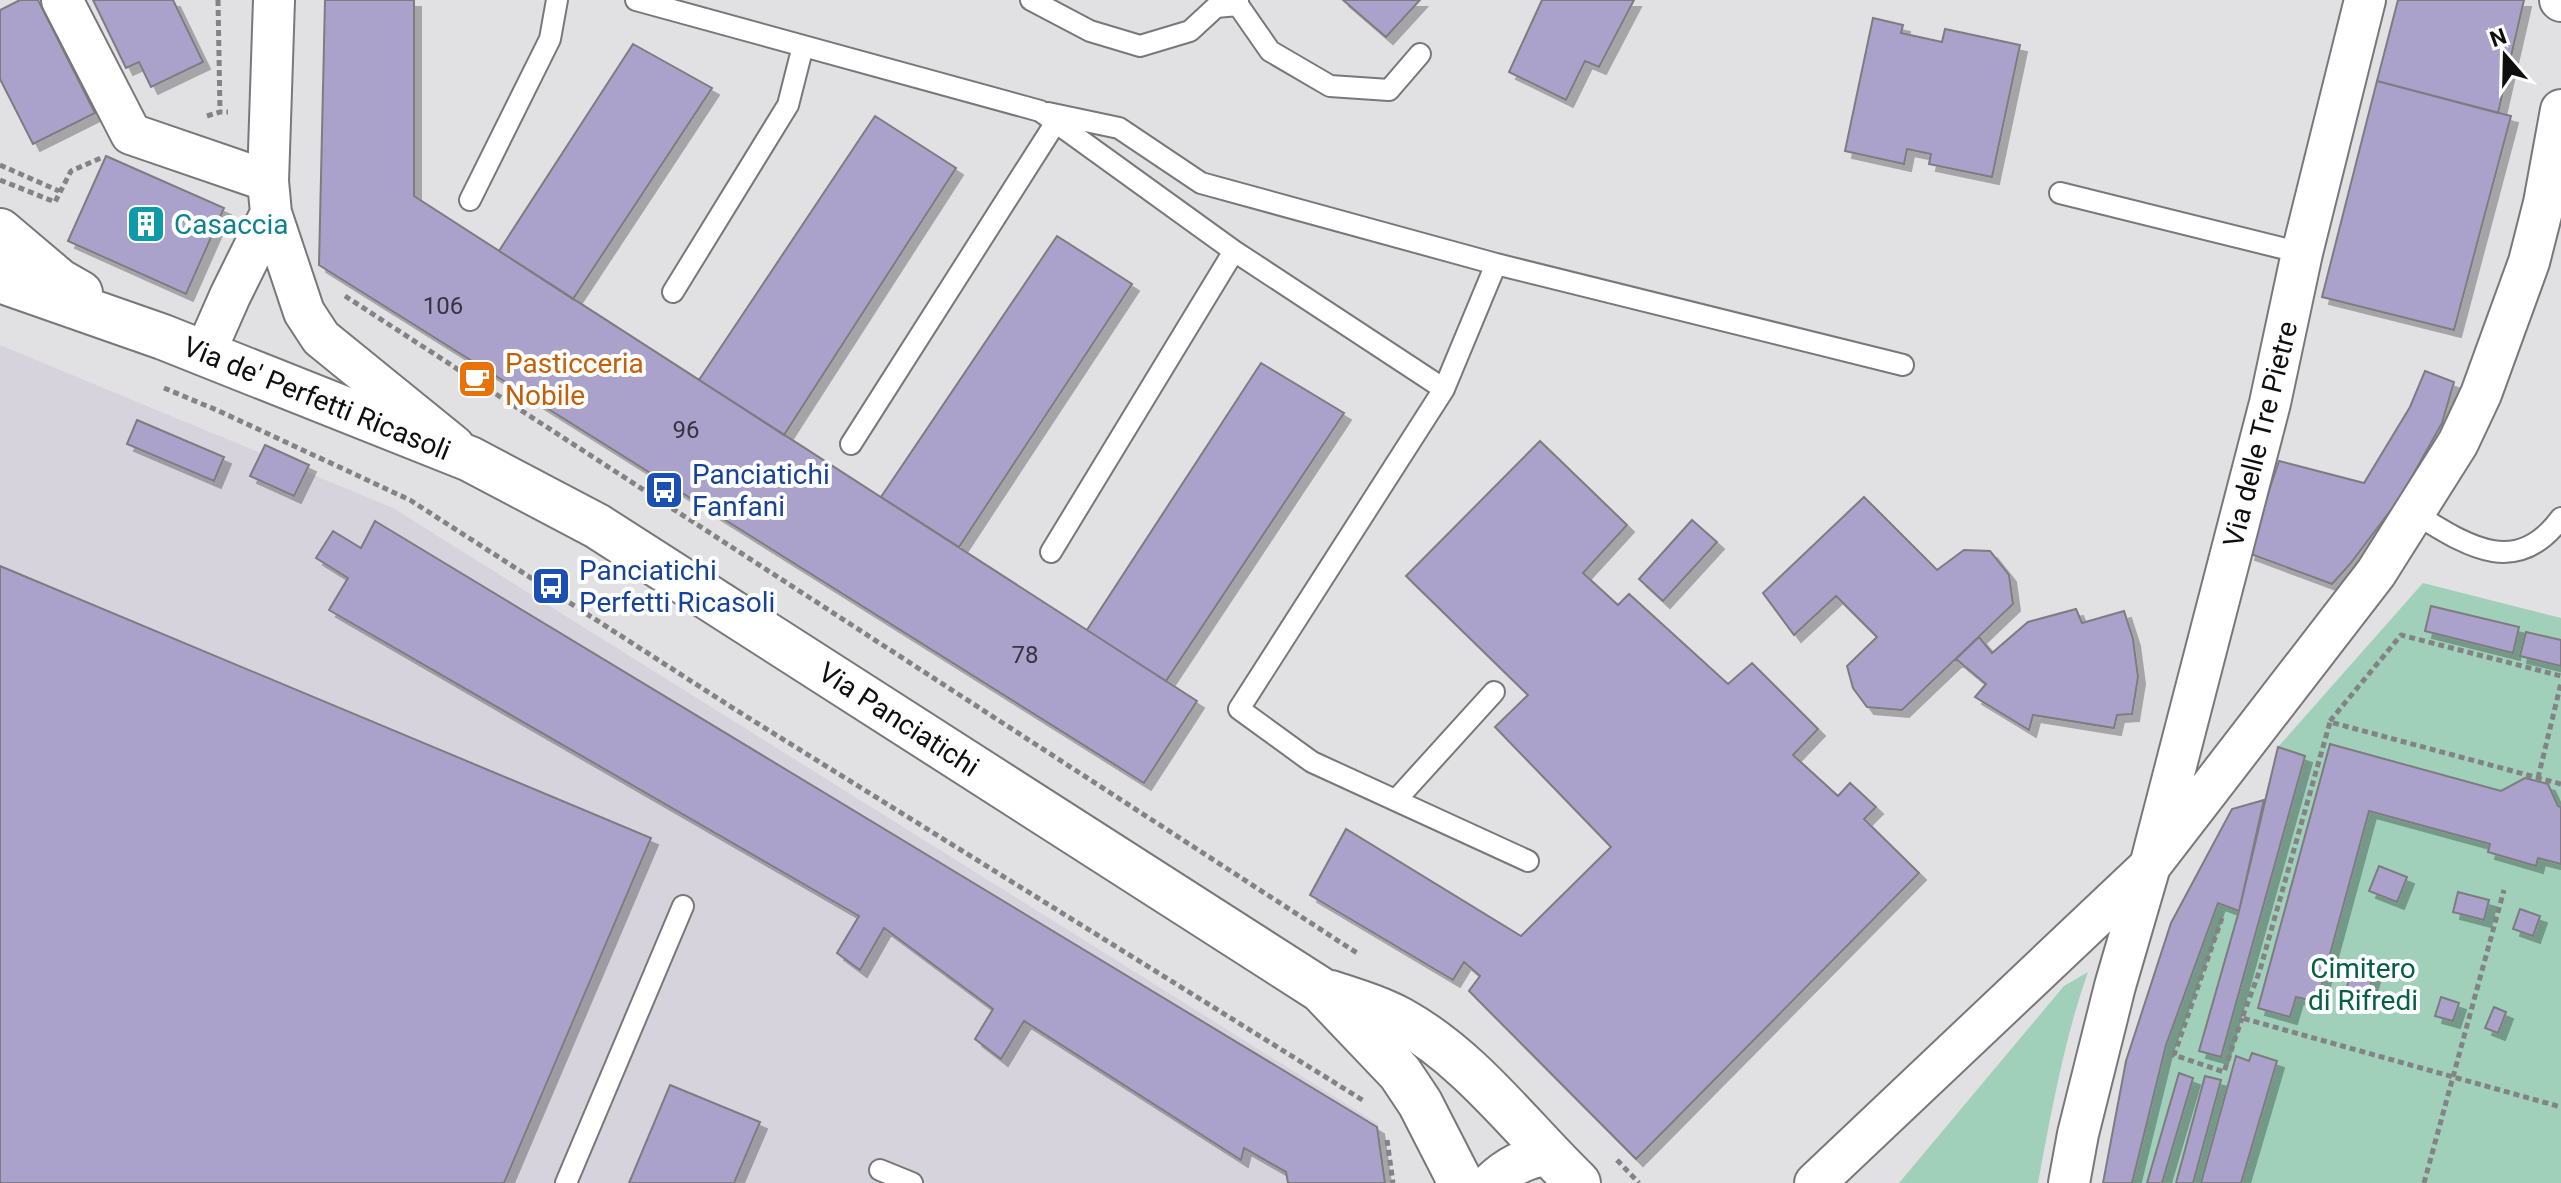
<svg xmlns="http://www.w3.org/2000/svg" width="2561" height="1183" viewBox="0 0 2561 1183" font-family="Roboto,sans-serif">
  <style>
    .built { fill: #d7d3dd }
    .green { fill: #a0d0b9 }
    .building { fill: #aba2cc; stroke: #7d7c7f; stroke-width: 2; filter: url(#shadow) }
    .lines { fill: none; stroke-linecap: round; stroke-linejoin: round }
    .lane-casing { stroke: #78777a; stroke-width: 24 }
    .street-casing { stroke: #78777a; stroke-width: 44 }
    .secondary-casing { stroke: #78777a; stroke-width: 48 }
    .path { stroke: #838285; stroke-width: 5; stroke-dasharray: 6 4; stroke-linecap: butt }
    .lane { stroke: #fff; stroke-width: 20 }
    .street { stroke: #fff; stroke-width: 40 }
    .secondary { stroke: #fff; stroke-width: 44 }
    .labels { text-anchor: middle; stroke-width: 8; stroke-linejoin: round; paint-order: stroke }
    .number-label { font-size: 24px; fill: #36343f }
    .culture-label { font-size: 28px; fill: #0d838f; stroke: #fff; text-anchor: start }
    .food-label { font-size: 28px; fill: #c56008; stroke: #fff; text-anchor: start }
    .street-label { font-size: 28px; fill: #0f0f10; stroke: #fff }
    .transit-label { font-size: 28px; fill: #164399; stroke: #fff; text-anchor: start }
    .park-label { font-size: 28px; fill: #056044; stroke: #fff }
  </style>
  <defs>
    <filter id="shadow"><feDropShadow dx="7" dy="7" stdDeviation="0" flood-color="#0004"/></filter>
  </defs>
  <rect width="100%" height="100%" fill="#e1e0e3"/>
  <path class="built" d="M0 345 393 508 1378 1124 1386 1183H0Z"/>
  <path class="green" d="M2423 583 2561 618V1183H2103L2126 1061 2171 923 2232 809 2264 800 2278 747Z
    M2088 972C2064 1040 2051 1113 2038 1183H1899L2064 986Z"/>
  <path class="building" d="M20 0H38L95 113 33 144 0 79V10Z
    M93 0H173L203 62 151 87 139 62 126 68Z
    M325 0H414V196L1197 701 1144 783 319 265Z
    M1343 0H1420L1386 37Z
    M1542 0H1634L1599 67 1585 61 1566 100 1509 72Z
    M2398 0H2524L2498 113 2377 81Z
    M1873 18 1903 25 1901 33 1942 42 1945 29 2020 45 1992 177 1929 164 1931 154 1907 149 1904 164 1845 151Z
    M633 44 712 88 573 299 499 251Z
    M2377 81 2511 116 2454 330 2322 297Z
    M875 116 956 168 784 435 699 380Z
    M106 156 224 208 186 294 68 241Z
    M1057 236 1132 284 959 547 881 497Z
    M1261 363 1344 413 1166 681 1087 630Z
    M2425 371 2454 382 2442 423 2400 498 2350 564 2332 584 2248 553 2279 461 2364 483 2410 407Z
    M137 420 224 457 214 481 127 444Z
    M1540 441 1627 525 1583 573 1618 605 1629 594 1728 684 1752 663 1818 729 1793 755 1838 796 1850 783 1876 807 1864 819 1919 873 1636 1159 1469 991 1480 976 1464 962 1453 980 1310 895 1346 829 1521 936 1611 847 1495 727 1528 695 1406 576Z
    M265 445 309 465 294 496 250 476Z
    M1864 497 1937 570 1964 550 1990 551 2009 575 2013 604 1902 710 1867 707 1853 688 1847 666 1877 637 1836 596 1794 635 1763 593Z
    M1692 520 1717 542 1663 601 1639 579Z
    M375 521 1377 1127 1385 1183H1288L1286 1172 1244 1148 1241 1160 1024 1021 1001 1059 975 1039 993 1009 884 928 860 970 837 953 859 916 329 610 348 578 316 558 333 531 361 548Z
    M0 566 651 838 504 1183H0Z
    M2431 606 2519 627 2513 653 2425 631Z
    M2076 609 2082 623 2124 611 2133 639 2138 677 2132 714 2117 715 2114 728 2033 715 2029 730 1975 697 1986 684 1956 659 1979 637 1992 653 2028 622Z
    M2526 632 2561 640V666L2520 656Z
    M2330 744 2501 791 2525 778 2548 784 2558 806 2561 807V864L2538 858 2536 866 2488 852 2490 844 2369 811 2317 1002 2296 997 2290 1017 2258 1008Z
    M2278 747 2305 756 2221 1057 2199 1051 2239 911Z
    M2264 800 2239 911 2218 903 2166 1045 2132 1183H2103L2126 1061 2171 923 2232 809Z
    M2379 866 2407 877 2397 902 2369 891Z
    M2458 892 2489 900 2484 920 2453 912Z
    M2520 909 2540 916 2533 936 2513 929Z
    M2354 963 2375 969 2367 995 2346 990Z
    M2441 997 2459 1003 2453 1021 2435 1016Z
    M2494 1007 2506 1012 2498 1033 2485 1028Z
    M2252 1053 2277 1061 2241 1183H2201L2236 1056 2249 1061Z
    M2179 1073 2193 1078 2162 1183H2147Z
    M2205 1076 2221 1080 2193 1183H2176Z
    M670 1085 760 1122 734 1183H629Z"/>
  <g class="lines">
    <g class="lane-casing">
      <path id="lane" d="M636 0 1040 111 1234 251 1444 389 1239 709 1312 762 1528 861
        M1031 0 1090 31 1140 46 1190 31 1216 7 1238 5
        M1238 0V5L1270 51 1330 86 1389 90 1420 54
        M1048 113 1119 128 1201 183 1496 264 1444 389
        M2060 193 2302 253
        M470 200 550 39 557 0
        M1496 264 1903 365
        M673 292 788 105 803 46
        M851 444 1056 122
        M2414 513C2465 544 2515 580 2561 518
        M1051 552 1234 251
        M1396 800 1494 692
        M880 1170 912 1183
        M566 1183 683 906"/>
    </g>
    <g class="street-casing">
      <path id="street" d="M62 0 131 134 268 181
        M274 0 268 181 271 213 304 312 321 338 454 446
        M2560 0 2561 1
        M204 355 230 296 271 213
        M1491 1183C1509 1166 1524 1159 1548 1154
        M1815 1183 2150 866 2376 573 2458 443 2481 394 2529 262 2544 203 2561 110
        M2069 1183 2078 1134 2115 986 2150 866 2270 403 2302 253 2365 0"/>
    </g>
    <g class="secondary-casing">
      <path id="secondary" d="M0 231 59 281 80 293
        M0 280 163 337 470 459 597 526 1321 990 1400 1073 1420 1103 1461 1183
        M1331 993C1355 1001 1379 1008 1401 1020 1471 1059 1521 1128 1578 1183"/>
    </g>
    <path class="path" d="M218 0 220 112
      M207 116 220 112H228
      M0 165 59 191
      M0 180 55 202 71 171 101 158
      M345 296 1357 953
      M164 388 219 411 410 500 736 710 1364 1101
      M2330 721 2401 635 2561 676
      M2538 778 2561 683
      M2561 784 2330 722 2260 970 2242 1018 2561 1107
      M2222 918 2174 1055 2224 1072 2242 1018
      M1387 1140 1393 1183
      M1617 1160 1639 1183
      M2424 1183 2504 890"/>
    <use href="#lane" class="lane"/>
    <use href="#street" class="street"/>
    <use href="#secondary" class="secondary"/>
  </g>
  <defs>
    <g id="building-square" transform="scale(2)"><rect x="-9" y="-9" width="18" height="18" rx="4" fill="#0f9aa8" stroke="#fff"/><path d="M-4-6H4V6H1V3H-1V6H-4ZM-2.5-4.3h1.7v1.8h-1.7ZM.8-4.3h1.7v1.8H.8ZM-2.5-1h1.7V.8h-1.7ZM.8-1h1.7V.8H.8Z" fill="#fff"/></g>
    <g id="cafe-square" transform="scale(2)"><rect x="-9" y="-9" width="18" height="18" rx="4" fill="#e8710a" stroke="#fff"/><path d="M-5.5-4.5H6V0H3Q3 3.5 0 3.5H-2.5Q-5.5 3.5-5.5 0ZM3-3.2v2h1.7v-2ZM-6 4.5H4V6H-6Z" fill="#fff"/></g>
    <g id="bus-square" transform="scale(2)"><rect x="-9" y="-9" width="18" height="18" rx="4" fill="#1a4fb4" stroke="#fff"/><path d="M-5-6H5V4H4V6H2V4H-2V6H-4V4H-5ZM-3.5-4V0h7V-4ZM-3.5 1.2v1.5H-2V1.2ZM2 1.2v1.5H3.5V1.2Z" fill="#fff"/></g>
  </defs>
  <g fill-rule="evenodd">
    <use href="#building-square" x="146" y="224"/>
    <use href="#cafe-square" x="477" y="379"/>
    <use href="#bus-square" x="664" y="490"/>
    <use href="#bus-square" x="551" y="586"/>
  </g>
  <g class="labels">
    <g class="number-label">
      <text x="443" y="314">106</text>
      <text x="686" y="438">96</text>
      <text x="1025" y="663">78</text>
    </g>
    <g class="culture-label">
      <text x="174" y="234">Casaccia</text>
    </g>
    <g class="food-label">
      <text x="505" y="373">Pasticceria<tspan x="505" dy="32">Nobile</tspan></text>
    </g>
    <g class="street-label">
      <text transform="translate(317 398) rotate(22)" y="10">Via de' Perfetti Ricasoli</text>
      <text transform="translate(2260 434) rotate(-76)" y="10">Via delle Tre Pietre</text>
      <text transform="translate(899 719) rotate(33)" y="10">Via Panciatichi</text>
    </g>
    <g class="transit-label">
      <text x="692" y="484">Panciatichi<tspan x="692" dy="32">Fanfani</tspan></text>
      <text x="579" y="580">Panciatichi<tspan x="579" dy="32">Perfetti Ricasoli</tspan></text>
    </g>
    <g class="park-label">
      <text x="2363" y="978">Cimitero<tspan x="2363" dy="32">di Rifredi</tspan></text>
    </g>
  </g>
  <g transform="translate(2505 56) rotate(340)" stroke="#ffffff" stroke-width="6" paint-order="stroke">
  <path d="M0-6L14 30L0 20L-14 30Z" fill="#0f0f10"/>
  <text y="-12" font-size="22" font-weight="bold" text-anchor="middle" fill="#0f0f10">N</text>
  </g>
</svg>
